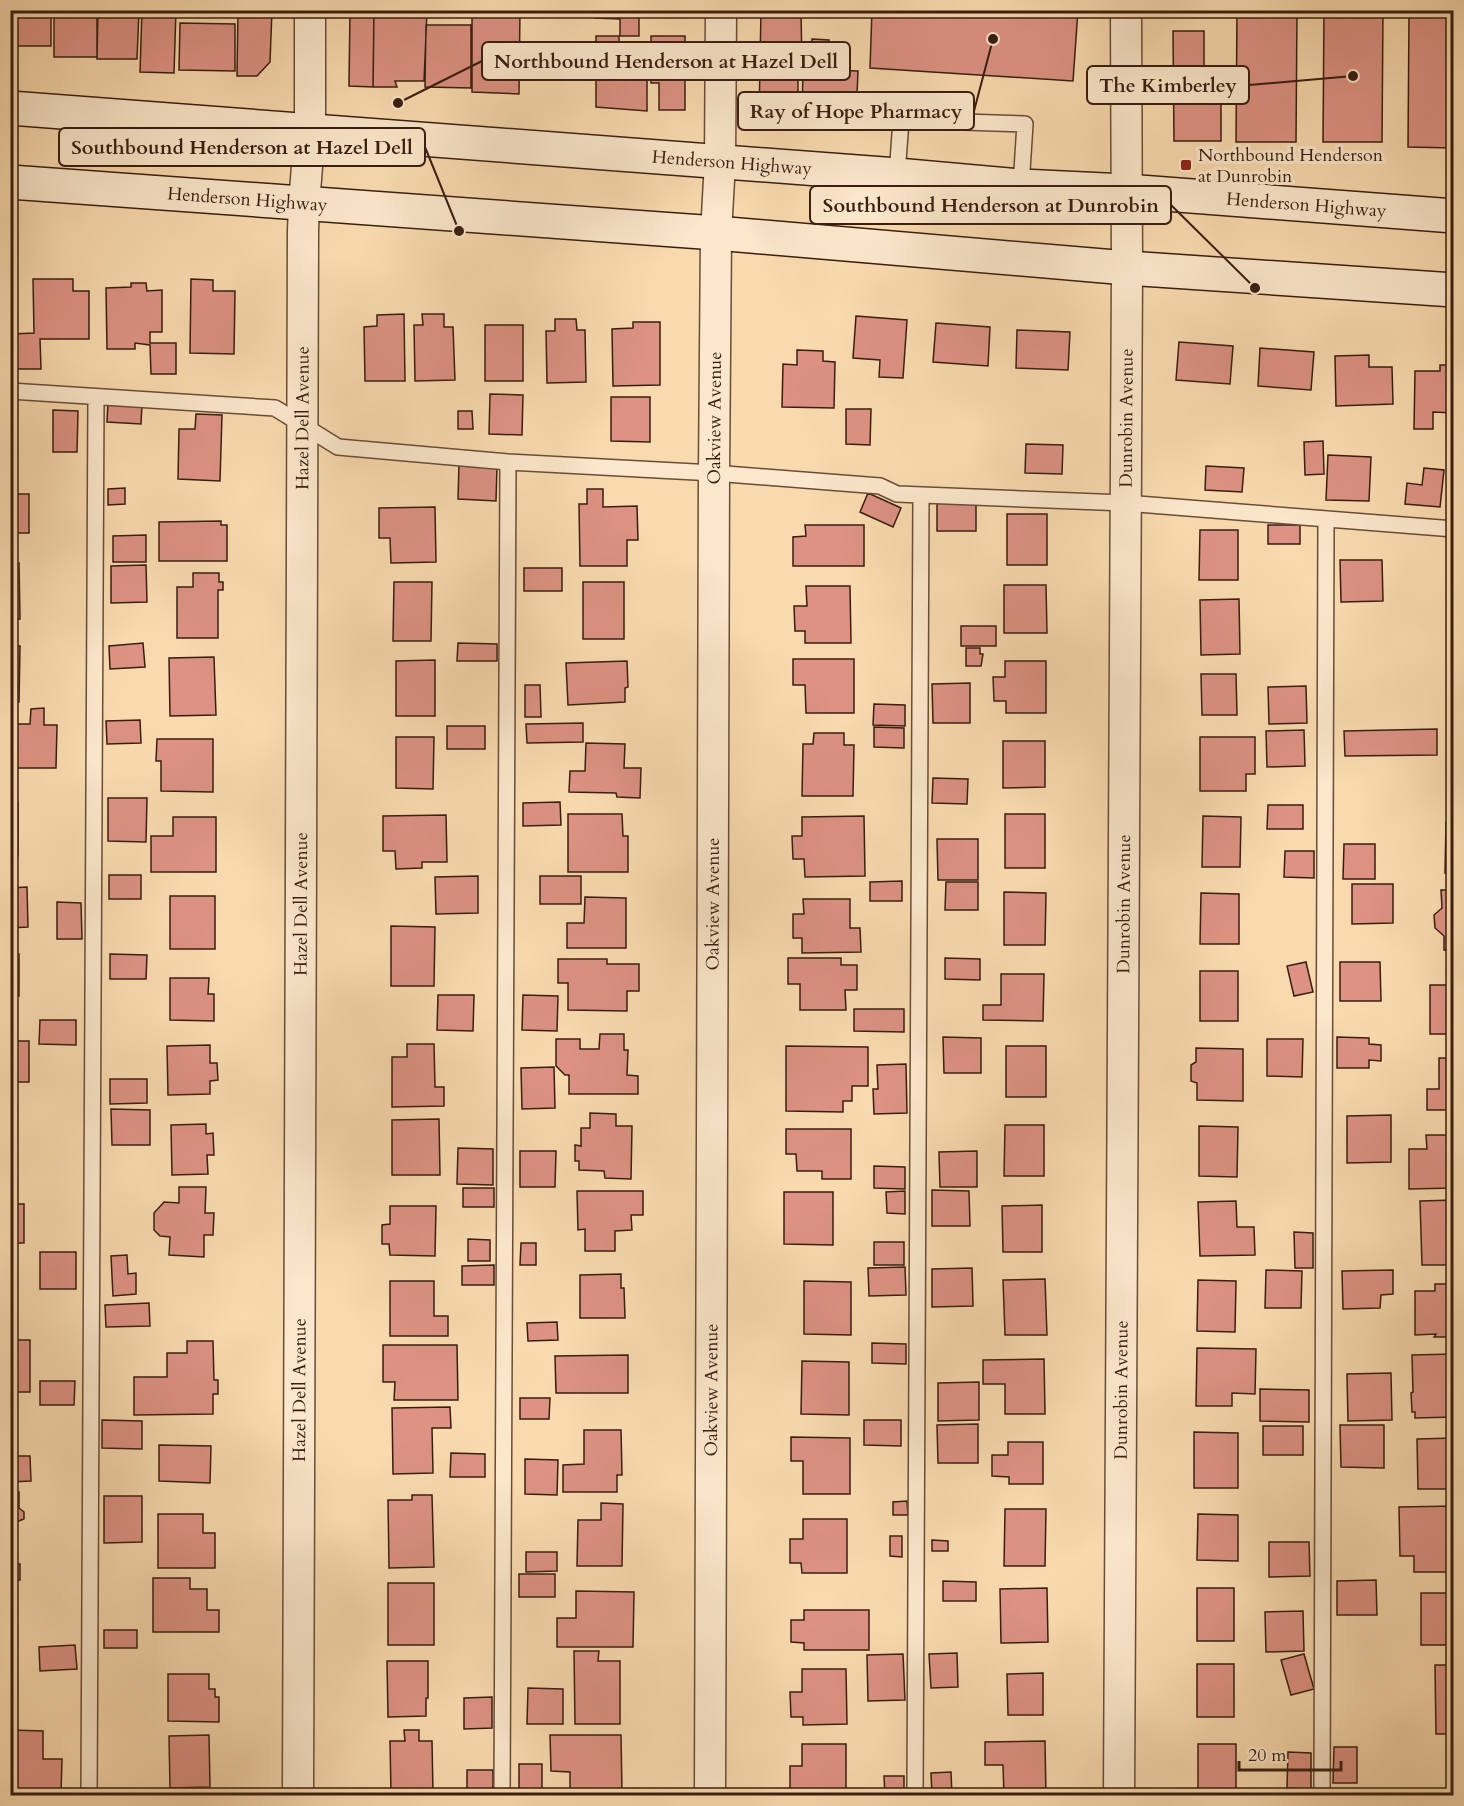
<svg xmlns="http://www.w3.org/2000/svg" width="1464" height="1806" viewBox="0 0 1464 1806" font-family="Cardo,serif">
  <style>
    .building { fill: #dd9284; stroke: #391e10; stroke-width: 1.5 }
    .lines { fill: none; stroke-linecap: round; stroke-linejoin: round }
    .service-casing { stroke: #694d38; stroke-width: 18 }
    .minor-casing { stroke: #694d38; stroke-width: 33 }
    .secondary-casing { stroke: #391e10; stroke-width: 36 }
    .service { stroke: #fbe7cb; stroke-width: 15 }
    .minor { stroke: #fbe7cb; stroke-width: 30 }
    .secondary { stroke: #fbe7cb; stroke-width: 33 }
    .poi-dot { fill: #8f2418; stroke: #fbe7cb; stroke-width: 2 }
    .labels { text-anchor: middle; stroke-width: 6; stroke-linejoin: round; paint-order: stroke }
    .poi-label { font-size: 18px; fill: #391e10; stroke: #fbe7cb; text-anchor: start }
    .street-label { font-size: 18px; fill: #391e10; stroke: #fbe7cb }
    .leader { fill: none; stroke: #391e10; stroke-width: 2 }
    .callout-dot { fill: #391e10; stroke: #fbe7cb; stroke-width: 2 }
    .callout { fill: #fbe7cb; stroke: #391e10; stroke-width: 2 }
    .callout-label { font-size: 20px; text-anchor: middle; font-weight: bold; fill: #391e10 }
  </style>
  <rect width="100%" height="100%" fill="#f9daaf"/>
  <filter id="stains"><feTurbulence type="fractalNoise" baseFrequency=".00333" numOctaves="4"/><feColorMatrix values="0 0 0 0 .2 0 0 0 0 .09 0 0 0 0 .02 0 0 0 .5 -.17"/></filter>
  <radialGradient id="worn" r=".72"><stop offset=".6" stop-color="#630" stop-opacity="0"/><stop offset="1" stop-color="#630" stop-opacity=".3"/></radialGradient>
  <path class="building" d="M10 10H51V46H10Z
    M54 10H97V57H54Z
    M98 10H139L137 59H97Z
    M142 10H176L174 73 140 72Z
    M238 10H272L270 62 257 76H237Z
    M350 10H374L373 87 349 86Z
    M374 10H427L424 81H395L397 87H373Z
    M472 10H520L519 94 472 92Z
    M595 10H639V36H620V19L595 18Z
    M761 10H801L802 67H798V118H759Z
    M872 10H1078L1073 81 870 68Z
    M1237 10H1297L1296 142H1236Z
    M1324 10H1383L1382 142H1323Z
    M1409 15H1454V148L1408 147Z
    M180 23 235 24V71L179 70Z
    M426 25H471V88L425 87Z
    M1173 31H1204V71H1221V141H1174Z
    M596 36H619V59H647V111L596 107Z
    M651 36H685V110H659V83H651Z
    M812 39 829 40V70L858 71 856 119 802 117 803 68H811Z
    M33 279H73V291H89V339H40L41 369H12V334L34 333Z
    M191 279 213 280V291H235L234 354 190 353Z
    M131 283H146L147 291 162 290V332H150V343H176V374H151L150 345 135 343V349H107L106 288 131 287Z
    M404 314 405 381H365L364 327 377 326V315Z
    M422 314H444V327H453L455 380 415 381 414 325H423Z
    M856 316 907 320 903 378 879 377 880 360 853 358Z
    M555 319H576L577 330H585L586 382 547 383 546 331H555Z
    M633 322H660V385L613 386 612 329 633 328Z
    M936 323 990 327 988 366 933 362Z
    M485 325H523V381H485Z
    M1017 330 1070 332 1068 370 1016 368Z
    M1179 342 1233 346 1230 384 1176 380Z
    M1260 348 1314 352 1311 390 1258 386Z
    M797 350 823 351V361L835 362 834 408 782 407 783 364 797 365Z
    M1369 355V367H1392L1393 404 1336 406 1335 356Z
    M1440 365H1454V413L1433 412V429H1414L1415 371H1440Z
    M490 394 523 395 522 435 489 434Z
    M611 397H650V442L611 441Z
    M108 402 142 404 141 424 107 422Z
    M846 409H871L870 445 846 444Z
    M53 410 78 411 77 452H53Z
    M458 411H472L473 429H458Z
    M10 414H16L17 463H10Z
    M196 414 222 415 220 481 178 479 179 429H195Z
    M1323 441 1324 474 1305 475 1304 442Z
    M1026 444 1063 445 1062 474 1025 473Z
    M1328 455 1371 457 1369 501 1326 500Z
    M459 464 497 466 496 501 458 499Z
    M1206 466 1244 468 1242 492 1205 490Z
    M1424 468 1444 470 1440 507 1405 504 1407 483 1422 485Z
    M125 488V504L108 505V489Z
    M587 489H603V507L637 506 638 540H627V566H580L579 504H587Z
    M868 493 901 508 893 527 860 512Z
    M10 494H29V533H10Z
    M937 502H976V531H937Z
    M435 507 436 562 391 563 390 538H379V508Z
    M1007 514H1047V565H1007Z
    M221 521V525H227V561H159V522Z
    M805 525H864V566H793V537L806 536Z
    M1268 525H1300V544H1268Z
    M1200 530H1238V580H1199Z
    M146 535V562H113V536Z
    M1340 560H1382L1383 601 1341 602Z
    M10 563H19L20 619 10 620Z
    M146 565 147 602 111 603V566Z
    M524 568H562V591H524Z
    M193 573H219V582H223V590H218V638H177V587H193Z
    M1449 575H1454V630H1449Z
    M394 582H432L431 641H393Z
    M583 582H624V639H583Z
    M1004 585H1046L1047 633H1004Z
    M806 586H850L851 643H805V631H795L794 606H807Z
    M1239 599 1240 654 1201 655 1200 600Z
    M961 626H996V646H961Z
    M143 643 145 667 110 669 109 646Z
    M458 643 497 644V661H457Z
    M10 646H20L19 702H10Z
    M966 648H980V654H983L981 666H966Z
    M214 657 216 715 170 716 169 658Z
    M793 659H854V713H806L805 685H793Z
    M435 660V716H396V661Z
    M627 661 628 687 625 688V702L568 705 566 663Z
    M1005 661H1046V713H1006V701H994L993 677H1005Z
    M1201 674H1236L1237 715H1202Z
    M970 683V723H933L932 684Z
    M525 685H540L541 717H525Z
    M1306 686 1307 723 1269 724 1268 687Z
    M874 704 905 705V726L873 725Z
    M44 708V725H57L56 768H10V724H30L31 709Z
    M140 720 141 743 107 744 106 721Z
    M583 723V742L527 743 526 724Z
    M447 726H485V749H447Z
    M874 727 904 728V748L874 747Z
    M1437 729V755L1345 756 1344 731Z
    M1304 730 1305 766 1267 767 1266 731Z
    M814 733H844V745H854L853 796H802L803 744H813Z
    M396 737H434L433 789 396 788Z
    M1200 737H1255V774H1246V791H1200Z
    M157 739H213V792L161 791V761H156Z
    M1003 741H1045V787L1003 788Z
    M586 743 625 744 624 768H641L640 798 617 797 616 793 569 792 570 771H585Z
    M933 778 968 779 967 804 932 803Z
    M108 798H147L146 842 108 841Z
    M10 802H18V856H10Z
    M560 802 561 825 523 826V803Z
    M1268 805H1303V829H1267Z
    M568 814H622L623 836H628V872H568Z
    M1005 814H1045V868H1005Z
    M446 815 447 862H422V868L396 869 395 851H383V816Z
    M864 816 865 876 805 877 804 859H793L792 836H802V817Z
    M1203 816 1241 817 1240 867H1202Z
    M173 817H216V872H151V836H173Z
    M1446 822H1454V874L1445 873Z
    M937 839H978V880H938Z
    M1344 844H1375V879H1343Z
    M1285 851H1314V878L1284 877Z
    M109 875H141V899H109Z
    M478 876V913L436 914 435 877Z
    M540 876H581V904H540Z
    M902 881V901H870V882Z
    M946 882H978V910H945Z
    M1352 884H1393V923L1352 924Z
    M27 887 28 927 10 928V888Z
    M1441 890H1454V950H1444V936L1435 928 1434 915 1442 908Z
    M1004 892 1046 893 1045 945H1004Z
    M1201 893 1239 894V944H1200Z
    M170 896H215V949H170Z
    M585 897 626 898V948H567V923H584Z
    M803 899H850V928H860L861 952 802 953V938H793V914H804Z
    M57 902 81 903 82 939H57Z
    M391 926 435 927 434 986H391Z
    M10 954H19V996H10Z
    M110 954 147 955 146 979H110Z
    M788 958H841V965H857V990H845L846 1010H800V984H788Z
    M945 958 980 959V980L945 979Z
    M558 959H607V964H639V991H627V1011L568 1010V983H558Z
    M1306 962 1313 992 1294 996 1287 966Z
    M1340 962H1380L1381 1001H1340Z
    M1200 971H1238V1021H1200Z
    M1001 974H1044L1043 1021 983 1020V1005H1001Z
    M170 978H209L208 994H214V1021L170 1020Z
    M1430 985H1454V1034H1430Z
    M438 995H474L473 1031 437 1030Z
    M523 995 558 996 557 1031 522 1030Z
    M854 1009H904V1032L854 1031Z
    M40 1020H76V1045L39 1044Z
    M600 1034H624V1050H628L627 1075 638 1076V1094H569V1075H565L556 1066V1039H580V1049H599Z
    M943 1037 981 1038V1073H944Z
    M1337 1037 1369 1038V1044L1381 1045V1061L1369 1060V1068H1337Z
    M1267 1039H1303L1302 1077 1267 1076Z
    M10 1041H29V1082H10Z
    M407 1044H434L435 1087H444V1106L392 1107V1057H407Z
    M210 1045V1063H217L218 1080 210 1081V1094L168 1095 167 1046Z
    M786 1046 868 1047V1086H852V1101H843V1112L786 1111Z
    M1006 1046H1046V1097H1006Z
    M1196 1048 1243 1049V1101L1197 1100V1083L1191 1081V1065L1196 1062Z
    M1439 1058H1454V1110H1427V1089H1439Z
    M906 1064 907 1113 874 1114 873 1089H878L877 1065Z
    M554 1067 555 1108 522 1109 521 1068Z
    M110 1079H147V1103L110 1104Z
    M111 1109 150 1110V1145H112Z
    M590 1113 616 1114V1126H632L631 1179 605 1178 604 1171 579 1170V1161H575V1145L581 1146V1128H590Z
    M1391 1115V1162L1347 1163V1116Z
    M439 1119 440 1175H392V1120Z
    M206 1124V1134L213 1133 214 1155H207L208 1174 172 1175 171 1125Z
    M1005 1125H1044V1176H1004Z
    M1199 1126 1238 1127 1237 1177 1199 1176Z
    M786 1129H851V1179H822V1171H797L796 1154H786Z
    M1426 1135H1454V1188L1409 1189V1149H1427Z
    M458 1148 493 1149V1185L457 1184Z
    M520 1151H556L555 1187H520Z
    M977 1151V1187H940L939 1152Z
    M874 1166 905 1167V1189L874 1188Z
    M179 1187H206L205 1213H214L213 1235H204V1257L169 1255 170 1237 160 1236 154 1230V1213L164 1202 179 1203Z
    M463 1188H494V1207H463Z
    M932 1190 969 1191 970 1226H932Z
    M577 1191H643V1215H631L632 1230 615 1231V1251H585V1229L578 1230Z
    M905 1191V1214L887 1213 886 1192Z
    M784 1192H833V1245L784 1244Z
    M1454 1200V1265H1422L1420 1201Z
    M1236 1201 1237 1227H1254L1255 1255 1200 1256 1198 1202Z
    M10 1204H24V1243H10Z
    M1042 1205V1252H1003L1002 1206Z
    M390 1206H436L435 1256 390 1255 389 1244H382V1225L390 1224Z
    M1294 1232 1313 1233V1268H1295Z
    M468 1239 490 1240V1261H468Z
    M874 1242H904V1265H874Z
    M521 1243H536V1265H520Z
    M40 1252H76V1289H40Z
    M127 1255 128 1274 136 1273V1294L113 1296 111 1256Z
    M494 1265V1285H462V1266Z
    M905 1267 906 1295 869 1296 868 1268Z
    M972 1268 973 1306 932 1307V1269Z
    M1266 1270 1302 1271 1301 1308H1265Z
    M1393 1270V1294L1381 1295 1380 1308 1343 1309 1342 1271Z
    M621 1274V1288H624L625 1318H580V1275Z
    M1045 1279 1047 1335H1005L1003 1280Z
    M1198 1280 1236 1281 1235 1332 1197 1331Z
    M390 1281H434V1316H448V1336H390Z
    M804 1281 851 1282V1335L804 1334Z
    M1435 1284H1454V1337H1434L1436 1334 1415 1335V1291H1435Z
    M149 1303 150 1326 106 1327 105 1305Z
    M557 1322 558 1340 528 1341 527 1323Z
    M10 1340H30V1392H10Z
    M187 1341H213L214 1380H218V1394H213V1414L134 1415V1377H167V1353H187Z
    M872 1343 906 1344V1364L872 1363Z
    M383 1345H457L458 1400H394L395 1382H383Z
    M1197 1348 1256 1349 1255 1394 1232 1393V1406H1196Z
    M1454 1354V1417L1415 1418V1412H1412L1411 1393 1413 1392 1412 1355Z
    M628 1355V1393H556L555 1356Z
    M1044 1359 1045 1414H1005V1384H983V1360Z
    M802 1361 849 1362V1415L801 1414Z
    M1391 1373 1392 1420 1348 1421 1347 1374Z
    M40 1381H75L74 1405H40Z
    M979 1382V1420L938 1421V1383Z
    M1260 1389 1309 1390V1422L1260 1421Z
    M520 1398H550L549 1419H520Z
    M450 1407 451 1428H432L433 1473 393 1474 392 1408Z
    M102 1420 142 1421V1449L102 1448Z
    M864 1420H901V1446L864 1445Z
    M978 1424V1463H938L937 1425Z
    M1340 1425H1384V1468L1341 1467Z
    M1263 1426H1303V1455H1263Z
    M584 1430H621L622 1475H617V1492H563V1465L584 1464Z
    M1194 1432 1238 1433V1488H1194Z
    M791 1437 850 1438V1494H803V1461H791Z
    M1454 1438V1489H1418L1417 1439Z
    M10 1441H15L16 1456H30L31 1481 10 1482Z
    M1008 1442H1043V1484H1009V1477L992 1476V1455H1008Z
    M159 1445 211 1446 210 1483 159 1481Z
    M451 1453 485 1454V1477H450Z
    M525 1459 558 1460 557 1495 525 1494Z
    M10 1492H19V1508L24 1512V1519L16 1522V1552H10Z
    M412 1495H432L434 1567 389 1568 388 1500H412Z
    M104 1496H142V1542L104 1543Z
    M907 1501 908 1515H893V1502Z
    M601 1503 623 1504 622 1566H577L578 1520H601Z
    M1454 1506V1572H1414V1556H1400L1399 1507Z
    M1005 1509H1046L1045 1566H1004Z
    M158 1514H203V1533H215V1568H158Z
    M1198 1514 1238 1515V1561L1197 1560Z
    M803 1519H847V1573H802L801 1563H790V1539H803Z
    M890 1536H902V1557L890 1556Z
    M932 1540 948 1541V1551H932Z
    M1269 1542H1309L1310 1576 1269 1577Z
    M526 1552H557V1571L526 1572Z
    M10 1564H20V1580H10Z
    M519 1574H555V1597H519Z
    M153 1578H190V1589H207V1610H219V1632H153Z
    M1376 1580 1377 1615H1337V1581Z
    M943 1581 976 1582V1601H943Z
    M388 1583H434V1645H388Z
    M1047 1588 1048 1642 1001 1643 1000 1589Z
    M1197 1588H1234V1641H1197Z
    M10 1591H17V1638H10Z
    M576 1591 634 1592 633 1647H557V1618H576Z
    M1421 1593H1454V1645H1421Z
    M804 1610H869V1650H804V1643L791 1642V1620H804Z
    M1303 1611 1304 1651 1266 1652 1265 1612Z
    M104 1630H137V1648H104Z
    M75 1645 77 1669 40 1671 39 1647Z
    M574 1651H599L598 1661H620V1724H575Z
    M957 1653 958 1687 931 1688 929 1654Z
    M903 1654 905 1700 868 1701 867 1655Z
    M1304 1654 1314 1689 1291 1695 1281 1660Z
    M387 1661H428V1698H426V1716L388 1717Z
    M1197 1664H1234V1717H1197Z
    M1435 1665H1454V1734H1436Z
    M802 1669H846L847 1724 803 1725V1717H791L790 1692H802Z
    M1043 1673V1715H1008L1007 1674Z
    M168 1674H209V1689H215V1697H219V1722L168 1721Z
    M528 1688 563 1689V1724H527Z
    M492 1697V1728L464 1729V1698Z
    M10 1730 43 1731V1759H62L61 1792 10 1791Z
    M404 1730H419V1741H432L433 1794H391L390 1741H405Z
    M209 1735 210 1787 170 1788 169 1736Z
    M550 1735H621L622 1792 570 1793V1772L551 1771Z
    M1045 1741 1046 1796H1004L1003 1765H985V1742Z
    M802 1744H846V1796H802V1792H790V1766H802Z
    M1198 1744H1236V1796H1198Z
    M1334 1747H1357V1783H1333Z
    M1288 1752 1311 1753V1789L1287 1788Z
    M1448 1755H1454V1796H1448Z
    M519 1764H542V1796H519Z
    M467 1770H493V1796H467Z
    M951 1772 952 1796H932L931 1773Z
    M884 1776H904V1796H885Z"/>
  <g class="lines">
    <g class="service-casing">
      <path id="service" d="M897 175 901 120 1025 124 1021 186
        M10 391 275 408 338 447 508 462 714 473 880 486 897 494 1125 503 1454 529
        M89 1796 96 397
        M502 1796 508 462
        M915 1796 921 495
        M1322 1796 1326 519"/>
    </g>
    <g class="minor-casing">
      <g id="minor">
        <path id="s1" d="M298 1796 303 231 304 204 310 129V10"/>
        <path id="s2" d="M710 1796 714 473 716 233 720 162 721 10"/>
        <path id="s3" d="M1119 1796 1127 268 1126 10"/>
      </g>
    </g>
    <g class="secondary-casing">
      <g id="secondary">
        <path id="s4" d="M10 108 897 175 1021 186 1126 191 1454 216"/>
        <path id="s5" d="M10 182 716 233 1127 268 1454 290"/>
      </g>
    </g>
    <use href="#service" class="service"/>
    <use href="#minor" class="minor"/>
    <use href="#secondary" class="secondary"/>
  </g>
  <rect class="poi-dot" x="1180" y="159" width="12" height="12" rx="3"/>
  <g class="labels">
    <g class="poi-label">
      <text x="1198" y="161">Northbound Henderson<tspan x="1198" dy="21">at Dunrobin</tspan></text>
    </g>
    <g class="street-label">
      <text dy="6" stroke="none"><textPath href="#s4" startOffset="724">Henderson Highway</textPath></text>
      <text dy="6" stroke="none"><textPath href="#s5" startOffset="238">Henderson Highway</textPath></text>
      <text dy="6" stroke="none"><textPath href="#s4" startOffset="1300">Henderson Highway</textPath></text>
      <text dy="6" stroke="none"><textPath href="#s1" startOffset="1378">Hazel Dell Avenue</textPath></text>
      <text dy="6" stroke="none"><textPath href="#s2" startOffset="1378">Oakview Avenue</textPath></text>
      <text dy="6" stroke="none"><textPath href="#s3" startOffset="1378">Dunrobin Avenue</textPath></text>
      <text dy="6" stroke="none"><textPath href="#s1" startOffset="892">Hazel Dell Avenue</textPath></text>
      <text dy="6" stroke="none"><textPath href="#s2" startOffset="892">Oakview Avenue</textPath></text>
      <text dy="6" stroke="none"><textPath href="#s3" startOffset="892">Dunrobin Avenue</textPath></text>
      <text dy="6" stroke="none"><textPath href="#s1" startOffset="406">Hazel Dell Avenue</textPath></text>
      <text dy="6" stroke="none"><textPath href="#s2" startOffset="406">Oakview Avenue</textPath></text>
      <text dy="6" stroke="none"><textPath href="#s3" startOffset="406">Dunrobin Avenue</textPath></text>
    </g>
  </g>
  <path class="leader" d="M398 103L482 61M1353 76L1249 85M993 39L974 111M459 231L425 147M1255 288L1171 205"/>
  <g class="callout-dot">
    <circle cx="398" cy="103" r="6"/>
    <circle cx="1353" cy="76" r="6"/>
    <circle cx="993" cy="39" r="6"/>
    <circle cx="459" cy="231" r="6"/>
    <circle cx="1255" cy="288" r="6"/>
  </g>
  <g class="callout">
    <rect x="482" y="42" width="368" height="38" rx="6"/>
    <rect x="1087" y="66" width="162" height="38" rx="6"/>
    <rect x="738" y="92" width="236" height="38" rx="6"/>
    <rect x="59" y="128" width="366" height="38" rx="6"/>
    <rect x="810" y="186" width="361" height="38" rx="6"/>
  </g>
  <g class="callout-label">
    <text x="666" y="68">Northbound Henderson at Hazel Dell</text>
    <text x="1168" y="92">The Kimberley</text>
    <text x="856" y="118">Ray of Hope Pharmacy</text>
    <text x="242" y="154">Southbound Henderson at Hazel Dell</text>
    <text x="991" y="212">Southbound Henderson at Dunrobin</text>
  </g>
  <rect width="1464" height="1806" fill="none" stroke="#f9daaf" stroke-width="36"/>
  <rect x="12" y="12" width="1440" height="1782" fill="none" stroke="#391e10" stroke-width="3"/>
  <rect x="18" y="18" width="1428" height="1770" fill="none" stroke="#391e10" stroke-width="1.5"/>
  <path d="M1239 1761v9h102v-9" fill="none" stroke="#391e10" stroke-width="3"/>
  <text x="1248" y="1761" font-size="18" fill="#391e10" stroke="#fbe7cb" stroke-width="4.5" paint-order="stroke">20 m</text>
  <rect width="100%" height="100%" filter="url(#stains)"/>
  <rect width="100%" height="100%" fill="url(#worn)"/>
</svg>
